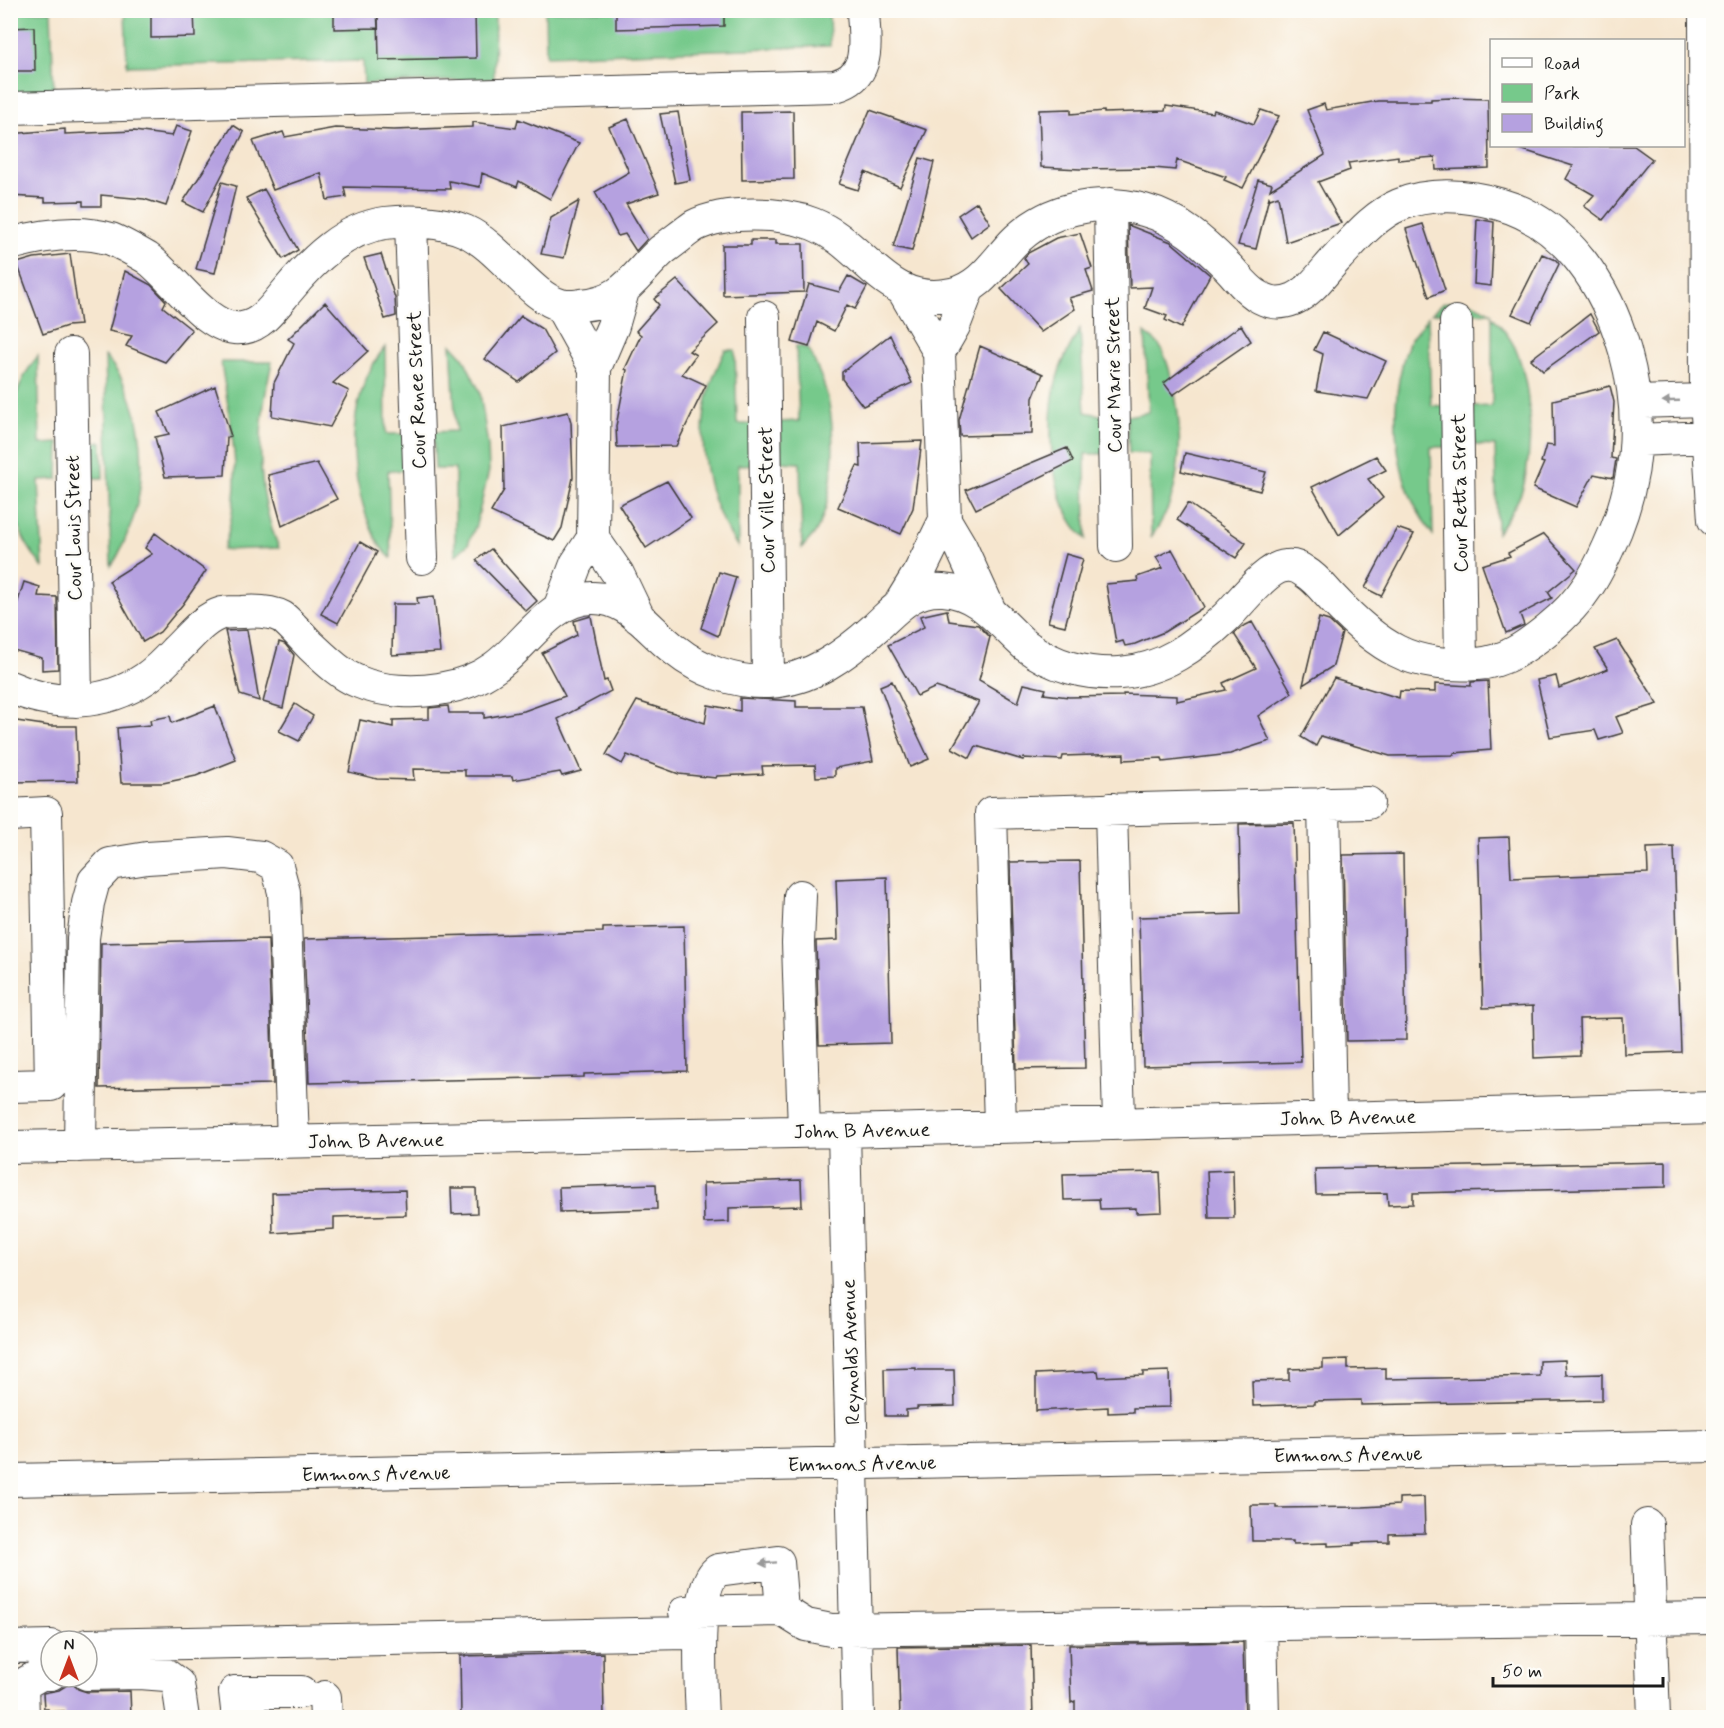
<svg xmlns="http://www.w3.org/2000/svg" width="1724" height="1728" viewBox="0 0 1724 1728" font-family="Mynerve,sans-serif">
  <style>
    .green { fill: #76c98b; stroke: #497254; stroke-width: 1.5 }
    .building { fill: #b5a1e0 }
    .lines { fill: none; stroke-linecap: round; stroke-linejoin: round }
    .minor-casing { stroke: #3d3a37; stroke-width: 34 }
    .path { stroke: #3d3a37; stroke-width: 4; stroke-dasharray: 1.5 4.5; stroke-linecap: butt }
    .minor { stroke: #fff; stroke-width: 32 }
    .oneway { fill: #999 }
    .labels { text-anchor: middle; stroke-width: 5; stroke-linejoin: round; paint-order: stroke }
    .street-label { font-size: 20px; fill: #1c1c1c; stroke: #fdfcf7 }
  </style>
  <rect width="100%" height="100%" fill="#fdfcf7"/>
  <filter id="ink" filterUnits="userSpaceOnUse"><feTurbulence type="fractalNoise" baseFrequency=".0167" numOctaves="2"/><feDisplacementMap in="SourceGraphic" scale="12" xChannelSelector="R" yChannelSelector="G"/><feConvolveMatrix kernelMatrix="1 2 1 2 8 2 1 2 1" color-interpolation-filters="sRGB"/></filter>
  <filter id="wash" filterUnits="userSpaceOnUse"><feTurbulence type="fractalNoise" baseFrequency=".008" numOctaves="4" result="noise"/><feDisplacementMap in="SourceGraphic" scale="24" xChannelSelector="R" yChannelSelector="G"/><feGaussianBlur stdDeviation="1.35" result="paint"/><feColorMatrix in="noise" values="0 0 0 0 0 0 0 0 0 0 0 0 0 0 0 0 0 1.4 0 .05"/><feComposite in="paint" operator="in"/></filter>
  <g filter="url(#wash)">
    <rect width="100%" height="100%" fill="#f6e6cf"/>
    <path class="green" d="M10 11H51L54 94 11 95Z
      M125 11H495L494 79 364 84 363 61 127 66Z
      M545 11H829L830 46 546 56Z
      M1455 301C1470 301 1479 305 1491 313H1432L1443 303Z
      M1492 316C1501 326 1511 338 1516 350 1532 388 1533 444 1524 484 1520 501 1507 518 1497 533L1495 446 1475 445 1473 407 1492 406Z
      M1428 317 1431 405 1452 407V447H1431L1433 535C1399 490 1390 434 1399 379 1402 366 1404 352 1411 339 1416 331 1423 324 1428 317Z
      M1080 329 1085 412 1106 416V454H1085L1086 539C1049 505 1044 420 1058 375 1063 358 1071 344 1080 329Z
      M1145 333C1149 337 1156 340 1159 345 1166 355 1169 368 1172 380 1184 429 1184 496 1151 537L1150 454 1129 453 1127 416 1149 412Z
      M451 344 463 357 480 392 488 446 489 471 476 525 468 544 455 556V469H435L433 432 456 431Z
      M796 346 808 348C816 364 824 381 828 399 836 436 835 496 817 530 813 536 807 542 802 548L800 463 781 462 780 422 799 421Z
      M385 347 386 434H408L410 470 388 471 391 558C377 546 372 531 366 515 347 460 348 394 385 347Z
      M725 350H735L737 424H757L758 464 738 465V547C705 501 694 438 711 384 715 372 720 361 725 350Z
      M38 356 40 444 59 443 58 479 39 480 43 568C36 558 28 548 23 537 9 505 6 444 13 410 16 390 25 372 38 356Z
      M105 356C147 402 151 482 126 537 122 547 118 558 111 566Z
      M221 362H272C257 424 254 488 279 548L223 550C246 481 231 430 221 362Z
      M89 442H102L103 478H88L85 446Z"/>
    <g id="blocks">
      <path class="building" d="M151 10H194L195 37 151 38Z
        M334 10H377L378 28 334 29Z
        M616 10H724V26L616 29Z
        M475 13 476 58 379 60 378 15Z
        M34 27 35 71H10V28Z
        M1451 98 1488 99 1489 168 1436 170 1435 157 1398 160V156L1348 163 1350 170 1318 182 1341 223 1286 242 1278 196 1270 199 1269 197 1256 249 1238 245 1258 180 1272 184 1270 190 1325 155 1307 110 1324 104 1326 110 1378 101H1431V99Z
        M1166 106 1213 113 1214 110 1254 124 1261 110 1279 116 1243 188 1224 180 1226 177 1177 160 1175 170 1154 168 1080 169 1041 167 1039 110 1071 109V114L1104 111V113L1165 111Z
        M870 110 927 130 900 187 865 172 858 190 839 184Z
        M793 111 794 179 742 180 741 112Z
        M678 112 690 180 675 183 660 114Z
        M518 119 579 143 550 199 519 181 517 187 482 173 480 187 449 181 450 189 344 187 346 197 327 200 321 173 273 190 253 141 283 132 285 137 335 128 394 130 473 127V122L516 128Z
        M628 119 659 193 626 204 647 239 636 251 625 234 618 236 595 192 629 172 609 127Z
        M233 125 244 132 203 212 183 202Z
        M176 126 192 131 166 206 144 199 101 195V206H83V201L45 202V198L10 196V134L65 129V134L134 131 172 136Z
        M1521 146H1634L1652 159 1603 220 1584 206 1594 195 1566 179 1573 166 1520 149Z
        M920 158 934 162 912 251 893 247Z
        M222 182 236 186 215 273 196 269Z
        M264 189 298 250 283 259 246 198Z
        M579 201 564 258 541 254 551 218Z
        M977 202 990 223 971 237 958 215Z
        M1477 219 1494 222 1491 286 1474 284Z
        M1423 224 1445 290 1429 297 1406 229Z
        M1128 225 1171 242 1210 275 1181 328 1165 320 1167 316 1145 308 1152 287 1130 288Z
        M1080 233 1092 268 1086 270 1093 291 1069 298 1075 309 1041 332 1001 289 1028 264 1024 258 1028 253 1056 238Z
        M751 240H776V244H803L804 292 723 295 722 245H751Z
        M70 254 80 325 67 326 43 334 17 263 34 258Z
        M381 254 395 298 396 316 385 319 364 258Z
        M1542 254 1556 260 1559 264 1531 322 1512 314Z
        M125 271 151 285 166 301 163 307 192 330 165 362 126 346 132 336 109 331Z
        M848 276 867 287 855 309 847 305 834 331 817 322 809 347 792 342 809 284 839 292Z
        M677 280 718 324 689 351 696 355 682 374 706 385 676 446 617 447 616 426 627 370 625 369 641 335 636 331 659 305 654 299Z
        M325 302 368 351 333 383 349 391 330 427 272 416 274 383 294 343 288 339Z
        M1590 314 1599 331 1543 371 1531 359Z
        M521 316 542 329 555 353 519 382 485 359Z
        M1241 325 1251 341 1173 395 1164 383Z
        M1323 332 1386 361 1368 399 1316 391 1323 354 1314 350Z
        M890 335 912 383 863 406 842 379V372Z
        M980 346 1043 374 1033 398 1032 434 960 436 959 420Z
        M215 386 231 436 227 437 225 475 165 477 155 437 169 434 159 412Z
        M1610 386 1614 402 1611 458 1616 459 1613 478 1594 474 1576 507 1533 488 1544 463 1541 462 1546 445 1554 446 1553 400Z
        M568 412 571 422 573 478 562 528 554 541 491 512 504 490 503 427Z
        M922 441 913 508 901 534 838 507 857 466 861 467 860 443Z
        M1067 448 1073 461 976 509 966 490Z
        M1185 453 1266 472 1260 491 1181 471Z
        M1376 456 1386 470 1368 479 1383 498 1339 535 1312 487Z
        M317 463 337 499 282 526 268 475Z
        M667 481 691 518 646 548 619 505Z
        M1188 503 1246 543 1236 558 1177 520Z
        M1397 528 1414 534 1381 596 1365 588Z
        M155 533 206 571 183 604 160 632 143 642 109 581 152 554 145 548Z
        M1544 534 1576 569 1548 592 1552 598 1520 614 1524 625 1506 633 1482 565 1510 556 1508 553Z
        M360 542 377 552 338 623 321 614Z
        M491 549 537 601 526 611 476 560Z
        M1172 549 1204 607 1164 632 1135 644 1125 646 1123 641 1116 643 1106 584 1138 581 1137 577 1163 568 1156 557Z
        M1066 554 1083 559 1065 626 1048 622Z
        M719 572 736 577 718 636 701 628Z
        M24 582 40 587 38 596 57 597 58 669 42 670V658L10 649V627Z
        M434 596 440 652 392 655 393 604H418L417 598Z
        M947 610 949 621 978 625 990 637 979 680 1018 703 1024 684 1046 689 1044 694 1069 697 1123 696V694L1177 696V701L1226 690 1223 683 1256 668 1234 634 1242 627 1252 622 1292 693 1258 716 1270 741 1230 754 1163 762 1162 758 1124 760V754L1063 756 1062 760 1024 758 1023 760 976 746 970 758 952 748 979 702 936 687 917 696 888 645 924 627 920 616Z
        M591 616 604 681 607 680 611 691 558 719 581 771 562 776 560 772 513 780 512 776H465V770L413 769 414 780 377 779 349 772 360 720 393 727V720L429 719V708L448 706 449 713H484V718L524 711 565 696 542 653 577 635 574 621Z
        M1319 618 1329 621 1342 633 1333 666 1303 685Z
        M247 630 259 701 240 695 225 631Z
        M1617 640 1658 704 1616 717 1623 733 1599 740 1595 730 1550 737 1537 680 1556 676 1559 688 1608 669 1595 649Z
        M279 642 285 644 294 655 283 708 263 702Z
        M1334 678 1399 698 1400 691 1435 692V684L1471 686V682L1488 681 1491 750 1454 753V755L1390 756 1321 736 1316 746 1301 737Z
        M892 681 929 759 910 767 880 686Z
        M740 698 796 701V707H862L873 761 835 768V776L816 777 815 765 762 766 763 774 717 776 716 778 679 774 627 755 622 764 606 755 637 701 705 723 708 705 740 711Z
        M295 704 313 716 299 741 279 731Z
        M215 706 236 760 196 776 163 783H121L117 728 151 725 150 720 170 716 172 723Z
        M10 720 50 726H76L78 781 10 782Z
        M1294 823 1301 1062 1143 1066 1139 917 1241 914 1239 824Z
        M1509 837 1511 878 1648 873 1647 848 1674 847 1681 1052 1624 1054 1623 1018 1579 1019 1580 1056 1534 1058 1533 1006 1483 1008 1478 838Z
        M1403 854 1406 1040 1347 1041 1343 855Z
        M1080 861 1085 1068 1016 1069 1010 862Z
        M887 877 891 1043 819 1045 816 941 838 940 836 879Z
        M684 926 687 1071 584 1074V1077L309 1083 304 939 603 932V928Z
        M268 939 273 1084 99 1088 101 943Z
        M1666 1162V1187L1413 1193V1204L1388 1205 1387 1193 1316 1194 1315 1169Z
        M1233 1170 1234 1218H1209L1207 1171Z
        M1160 1172 1162 1212 1136 1213V1208L1100 1209 1099 1199 1064 1200 1063 1174Z
        M801 1180 802 1206 729 1208V1222L704 1223 703 1183Z
        M656 1184 657 1209 560 1212 559 1187Z
        M451 1188H476L477 1213 452 1214Z
        M405 1190 406 1215 334 1217V1229L273 1233 272 1193Z
        M1348 1359V1369L1386 1368V1379L1540 1376V1361L1565 1360 1566 1375 1602 1374V1400L1361 1405V1400L1315 1401V1404L1253 1406 1252 1381 1289 1380V1369L1323 1368V1360Z
        M916 1368V1370H954L955 1406 917 1407V1409L906 1410V1416H885L884 1369Z
        M1098 1371 1099 1377 1143 1375V1372L1169 1371 1170 1407 1133 1408V1412L1108 1413V1407L1036 1411V1374Z
        M1424 1497 1425 1533 1389 1534V1542L1354 1543V1545L1328 1546V1543L1293 1544V1541H1252L1251 1505H1276V1508L1363 1507 1399 1505V1498Z
        M1243 1642 1245 1718H1075V1701L1071 1703 1069 1645Z
        M1031 1645 1033 1718H900L898 1647Z
        M603 1653 604 1718H461L460 1656Z
        M67 1681H71L78 1689 87 1692 130 1691 131 1716 64 1718V1711L48 1712V1709H44L43 1693 59 1690 67 1685Z"/>
    </g>
  </g>
  <g filter="url(#ink)">
    <use href="#blocks" fill-opacity="0" stroke="#3d3a37" stroke-width="1.5"/>
    <g class="lines">
      <g class="minor-casing">
        <path id="minor" d="M1705 10 1706 400 1714 520
          M10 108 835 86C873 76 864 41 863 10
          M1110 204 1116 546
          M411 222 422 558
          M10 244C42 235 78 229 111 239 123 244 135 251 147 258 173 276 208 333 242 328 262 326 276 304 288 290 313 260 345 228 385 223 410 220 442 221 465 231 499 246 531 298 561 305 567 307 574 306 581 305 624 302 633 277 662 250 664 249 692 227 694 226 725 210 782 212 813 224 866 245 885 308 952 294 981 287 994 263 1013 243 1047 208 1098 198 1144 210 1178 219 1203 242 1227 266 1237 276 1244 287 1256 295 1269 303 1279 305 1294 299 1312 291 1324 271 1338 257 1356 238 1375 215 1399 205 1429 192 1468 195 1499 204 1567 223 1607 287 1625 351 1642 412 1639 472 1616 530 1598 573 1585 599 1548 629 1527 646 1505 662 1477 664 1452 666 1420 663 1397 651 1374 640 1352 619 1334 600 1325 591 1317 579 1305 572 1300 568 1293 565 1286 566 1266 567 1240 604 1225 618 1195 646 1163 670 1120 673 1086 675 1052 666 1025 645 1000 623 979 592 943 590 912 588 896 609 875 628 845 655 811 680 769 682 735 683 701 671 675 650 647 629 629 597 592 598 550 599 527 644 495 667 480 678 459 686 439 689 415 693 382 692 359 682 341 675 325 659 311 646 306 641 288 621 282 617 270 611 255 611 242 612 236 612 229 612 222 613 202 619 190 637 175 651 166 661 157 670 146 678 105 706 54 707 10 687
          M903 290 939 352 945 520 961 547 990 611
          M623 291 613 326 595 368 593 538 618 574 639 618
          M560 305 595 368
          M764 317 768 682
          M1456 322 1461 664
          M939 352 954 326 969 287
          M71 354 76 701
          M1636 402 1706 400
          M1637 440 1707 437
          M901 602 920 571 945 520
          M560 606 576 564 593 538
          M1324 803 1330 1118
          M1111 809 1119 1123
          M10 815 46 813 51 1085 10 1086
          M800 896 798 943 804 1131
          M1000 1126 991 813 1368 803
          M844 1131 858 1718
          M80 1146 83 938 88 903 94 881 110 864 147 858 227 853 261 857 277 866 284 892 293 1141
          M10 1147 844 1131 1714 1108
          M10 1480 1714 1446
          M1647 1525 1654 1718
          M685 1612 782 1610 806 1625 831 1630 1714 1618
          M1261 1624 1263 1718
          M87 1645 686 1633
          M10 1647 51 1646
          M87 1674 140 1673 166 1675 178 1684 183 1718
          M325 1697 326 1718
          M23 1718 22 1685 41 1674H51
          M238 1718 235 1692H301
          M702 1718C701 1687 693 1587 718 1570L778 1562 782 1610"/>
      </g>
      <path class="path" d="M1669 10 1674 12"/>
      <use href="#minor" class="minor"/>
    </g>
    <defs><path id="oneway-solid" d="M-6-.8H1V-3.2L6.5 0L1 3.2V.8H-6Z" transform="scale(1.5)"/></defs>
    <g class="oneway">
      <use href="#oneway-solid" transform="translate(1671 401) rotate(178)"/>
      <use href="#oneway-solid" transform="translate(768 1563) rotate(176)"/>
    </g>
  </g>
  <g class="labels">
    <g class="street-label">
      <text transform="translate(1113 375) rotate(-91)" y="7">Cour Marie Street</text>
      <text transform="translate(416 390) rotate(-92)" y="7">Cour Renee Street</text>
      <text transform="translate(1459 493) rotate(-91)" y="7">Cour Retta Street</text>
      <text transform="translate(766 500) rotate(-91)" y="7">Cour Ville Street</text>
      <text transform="translate(73 528) rotate(-91)" y="7">Cour Louis Street</text>
      <text transform="translate(1348 1117) rotate(-1)" y="7">John B Avenue</text>
      <text transform="translate(862 1130) rotate(-1)" y="7">John B Avenue</text>
      <text transform="translate(376 1140) rotate(-1)" y="7">John B Avenue</text>
      <text transform="translate(850 1352) rotate(-92)" y="7">Reynolds Avenue</text>
      <text transform="translate(1348 1454) rotate(-1)" y="7">Emmons Avenue</text>
      <text transform="translate(862 1463) rotate(-1)" y="7">Emmons Avenue</text>
      <text transform="translate(376 1473) rotate(-1)" y="7">Emmons Avenue</text>
    </g>
  </g>
  <rect width="1724" height="1728" fill="none" stroke="#fdfcf7" stroke-width="36"/>
  <rect x="1490" y="39" width="195" height="108" fill="#fdfcf7" stroke="#a3a29f" stroke-width="1.5"/>
  <rect x="1502" y="58" width="30" height="9" fill="#ffffff" stroke="#a3a29f" stroke-width="1.5"/>
  <text x="1544" y="69" font-size="18" fill="#1c1c1c">Road</text>
  <rect x="1502" y="84" width="30" height="18" fill="#76c98b" stroke="#a3a29f" stroke-width="1.5"/>
  <text x="1544" y="99" font-size="18" fill="#1c1c1c">Park</text>
  <rect x="1502" y="114" width="30" height="18" fill="#b5a1e0" stroke="#a3a29f" stroke-width="1.5"/>
  <text x="1544" y="129" font-size="18" fill="#1c1c1c">Building</text>
  <g transform="translate(69 1659)"><circle r="28" fill="#fdfcf7" stroke="#a3a29f" stroke-width="1.5"/>
  <path d="M0-4.5L10 22L0 15L-10 22Z" fill="#c8321e"/>
  <text y="-9" font-size="16" font-weight="bold" text-anchor="middle" fill="#1c1c1c">N</text>
  </g>
  <path d="M1493 1677v9h170v-9" fill="none" stroke="#1c1c1c" stroke-width="3"/>
  <text x="1502" y="1677" font-size="18" fill="#1c1c1c" stroke="#fdfcf7" stroke-width="4.5" paint-order="stroke">50 m</text>
</svg>
